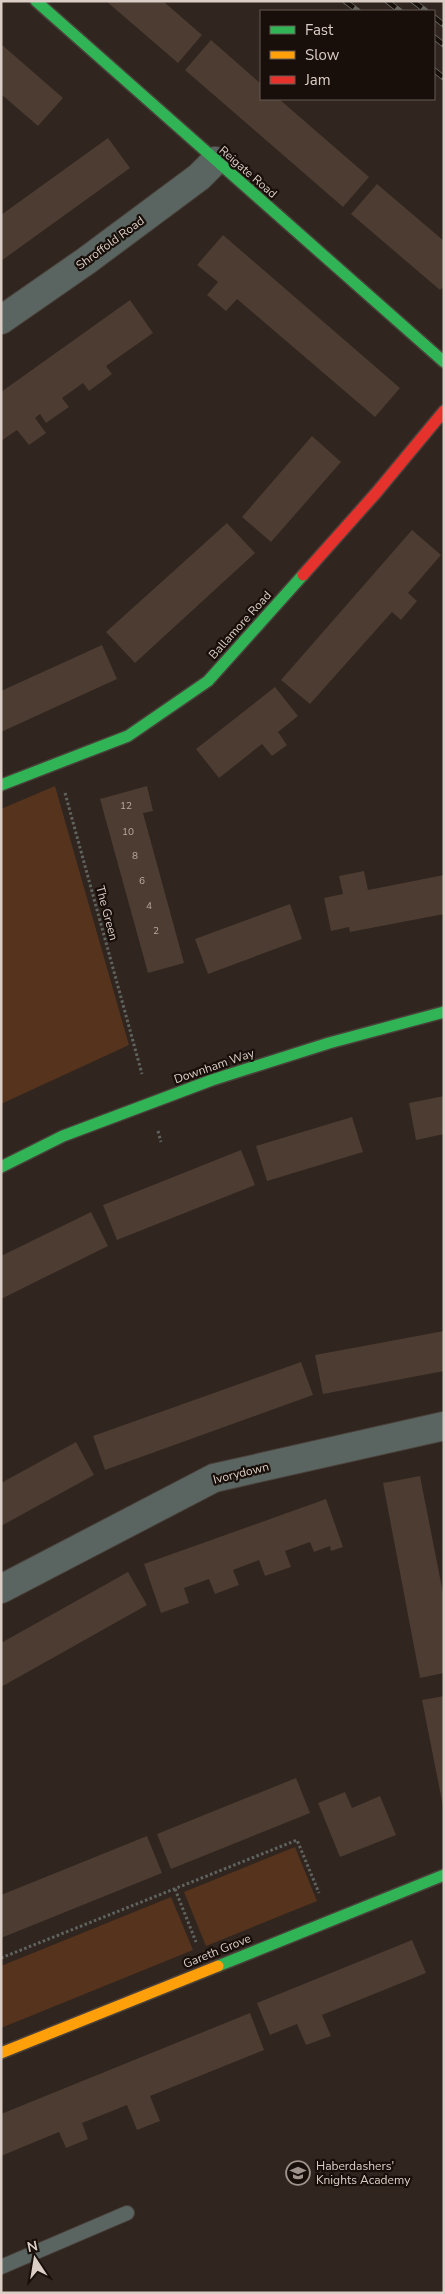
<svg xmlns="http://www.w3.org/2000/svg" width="445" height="2294" viewBox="0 0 445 2294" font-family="'Nunito Sans',sans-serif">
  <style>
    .green { fill: #56331c }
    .building { fill: #4c3c31 }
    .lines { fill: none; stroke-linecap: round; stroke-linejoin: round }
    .lane-casing { stroke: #4a413b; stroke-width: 16 }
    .street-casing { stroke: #4a413b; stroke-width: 30 }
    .fast-casing { stroke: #4a413b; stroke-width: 14 }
    .slow-casing { stroke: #4a413b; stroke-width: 14 }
    .jam-casing { stroke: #4a413b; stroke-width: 14 }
    .path { stroke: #606460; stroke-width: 3; stroke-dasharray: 2.5 2.5; stroke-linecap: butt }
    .lane { stroke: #5a6561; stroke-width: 14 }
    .street { stroke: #5a6561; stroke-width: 28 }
    .fast { stroke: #30b455; stroke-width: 11 }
    .slow { stroke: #ff9f0a; stroke-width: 11 }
    .jam { stroke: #e5322d; stroke-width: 11 }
    .rail-casing { stroke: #656560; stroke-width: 5.5 }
    .rail { stroke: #180f0a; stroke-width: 4; stroke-dasharray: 11; stroke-linecap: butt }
    .labels { text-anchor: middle; stroke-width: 4.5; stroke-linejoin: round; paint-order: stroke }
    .number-label { font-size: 10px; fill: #b7aaa1 }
    .street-label { font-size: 12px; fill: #dbcec6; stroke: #180f0a }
    .poi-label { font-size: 12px; fill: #dbcec6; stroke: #180f0a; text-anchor: start }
  </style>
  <rect width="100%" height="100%" fill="#30251f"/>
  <path class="green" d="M55 786 129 1045 1 1104V809Z
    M295 1847 317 1901 206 1946 184 1892Z
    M171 1897 193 1950 1 2028V1966Z"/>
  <path class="building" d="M106 1H163L202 35 178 63Z
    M211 40 261 84V99H279L369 177 343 207 185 70Z
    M1 44 63 98 38 126 1 94Z
    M108 138 130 168 1 261V215Z
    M377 184 444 241V286L440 290 351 214Z
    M223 235 400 388 375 417 237 299 226 311 207 295 218 282 197 265Z
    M130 300 153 333 106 366 112 374 89 391 83 383 62 398 69 407 46 423 40 414 35 418 46 433 29 445 17 430 1 441V392Z
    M312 436 341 462 271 542 242 517Z
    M227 523 255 553 135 663 106 632Z
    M412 530 441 555 408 593 417 601 401 620 392 612 310 704 281 680Z
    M102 645 117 679 1 732V691Z
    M275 687 298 716 278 732 287 745 272 756 262 744 219 778 196 749Z
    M147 786 153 811 143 813 184 963 148 973 100 799Z
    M364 871 368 890 444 875V914L350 932 349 927 331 931 324 898 343 894 339 876Z
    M290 904 302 939 208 974 195 939Z
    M444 1096V1134L416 1140 409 1103Z
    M352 1117 363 1152 267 1181 256 1146Z
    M241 1150 255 1185 117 1240 103 1205Z
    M91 1212 108 1246 1 1299V1256Z
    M444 1331V1371L323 1394 315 1355Z
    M301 1362 313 1395 105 1470 93 1436Z
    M76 1442 94 1475 1 1526V1483Z
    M420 1476 444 1598V1673L420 1678 383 1483Z
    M326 1499 343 1547 331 1551 330 1546 314 1552 310 1542 285 1551 291 1567 265 1576 259 1560 233 1570 239 1585 215 1594 209 1579 184 1588 189 1603 161 1613 144 1564Z
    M128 1572 147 1605 1 1687V1643Z
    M444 1696V1806H443L422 1700Z
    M296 1778 310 1813 171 1869 157 1834Z
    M345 1792 352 1808 380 1796 396 1835 340 1857 318 1803Z
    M147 1836 162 1873 1 1938V1895Z
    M412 1940 426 1973 322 2015 331 2036 306 2045 297 2024 270 2035 257 2003Z
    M250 2013 264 2050 150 2096 160 2121 137 2130 127 2105 82 2123 88 2139 66 2148 59 2132 1 2156V2114Z"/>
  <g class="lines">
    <g class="lane-casing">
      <path id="lane" d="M1 2267 127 2213"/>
    </g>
    <g class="street-casing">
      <path id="street" d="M1 320 86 261 199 177 215 161
        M1 1589 214 1478 444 1426"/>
    </g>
    <g class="fast-casing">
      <path id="fast" d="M36 1 444 362
        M1 785 128 736 208 681 303 575
        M1 1167 63 1136 212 1080 329 1043 444 1012
        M218 1966 444 1875"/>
    </g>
    <g class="slow-casing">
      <path id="slow" d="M1 2053 218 1966"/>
    </g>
    <g class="jam-casing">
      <path id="jam" d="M303 575 376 493 444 411"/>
    </g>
    <path class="path" d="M65 793 142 1074
      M158 1131 161 1142
      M175 1889 196 1942
      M1 1958 297 1840 319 1893"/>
    <use href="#lane" class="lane"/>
    <use href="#street" class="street"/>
    <use href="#fast" class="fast"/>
    <use href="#slow" class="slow"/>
    <use href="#jam" class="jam"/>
    <g class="rail-casing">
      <path id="rail" d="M345 1 358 11
        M387 1 400 11
        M413 1 426 11
        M434 17 444 25
        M434 37 444 45
        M434 70 444 78"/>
    </g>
    <use href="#rail" class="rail"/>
  </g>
  <defs>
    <g id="school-ring" transform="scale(1.25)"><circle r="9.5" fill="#180f0a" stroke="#9f938c" stroke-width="1.5"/><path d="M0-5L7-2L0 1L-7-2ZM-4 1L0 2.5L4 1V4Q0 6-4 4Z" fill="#9f938c"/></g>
  </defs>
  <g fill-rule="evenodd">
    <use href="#school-ring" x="298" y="2173"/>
  </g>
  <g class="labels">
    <g class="number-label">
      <text x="126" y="809">12</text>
      <text x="128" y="835">10</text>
      <text x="135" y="859">8</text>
      <text x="142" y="884">6</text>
      <text x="149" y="909">4</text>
      <text x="156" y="934">2</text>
    </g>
    <g class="street-label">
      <text transform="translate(248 172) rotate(41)" y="4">Reigate Road</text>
      <text transform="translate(110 243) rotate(-36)" y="4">Shroffold Road</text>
      <text transform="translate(240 625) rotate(-48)" y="4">Ballamore Road</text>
      <text transform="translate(107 913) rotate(75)" y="4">The Green</text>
      <text transform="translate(214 1066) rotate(-19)" y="4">Downham Way</text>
      <text transform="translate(241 1473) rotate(-14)" y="4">Ivorydown</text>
      <text transform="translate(217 1951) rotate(-22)" y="4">Gareth Grove</text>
    </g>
    <g class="poi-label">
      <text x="316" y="2170">Haberdashers'<tspan x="316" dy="14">Knights Academy</tspan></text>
    </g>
  </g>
  <rect width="445" height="2294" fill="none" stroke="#dbcec6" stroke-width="5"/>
  <rect x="260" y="10" width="175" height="90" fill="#180f0a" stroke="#665b55"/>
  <rect x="270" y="26" width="25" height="8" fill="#30b455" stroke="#665b55"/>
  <text x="305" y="35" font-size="15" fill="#dbcec6">Fast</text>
  <rect x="270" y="51" width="25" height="8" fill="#ff9f0a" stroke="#665b55"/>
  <text x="305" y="60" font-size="15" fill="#dbcec6">Slow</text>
  <rect x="270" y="76" width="25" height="8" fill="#e5322d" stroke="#665b55"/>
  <text x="305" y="85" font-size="15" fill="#dbcec6">Jam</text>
  <g transform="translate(35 2259) rotate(348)" stroke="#180f0a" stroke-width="4" paint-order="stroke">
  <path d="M0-4L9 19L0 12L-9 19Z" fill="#dbcec6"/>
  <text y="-8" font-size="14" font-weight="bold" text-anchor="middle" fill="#dbcec6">N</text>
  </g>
</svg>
